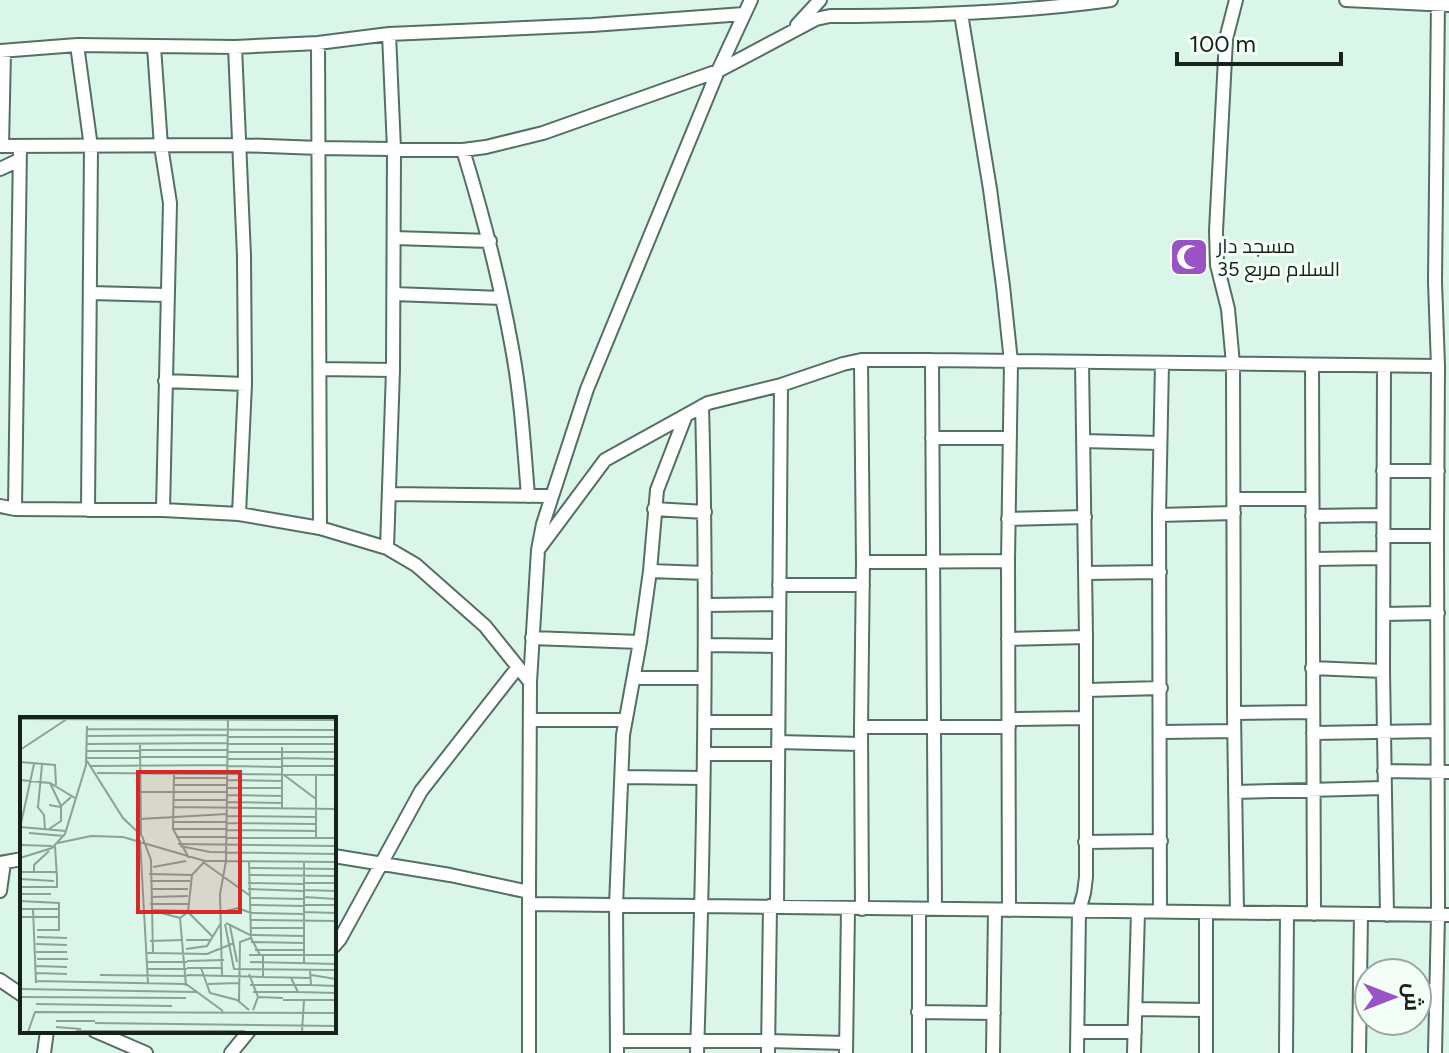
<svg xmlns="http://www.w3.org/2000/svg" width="1449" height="1053" viewBox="0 0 1449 1053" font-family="Figtree,Cairo,sans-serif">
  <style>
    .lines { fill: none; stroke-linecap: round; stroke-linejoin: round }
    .minor-casing { stroke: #556f63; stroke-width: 16 }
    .minor { stroke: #fff; stroke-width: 12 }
    .labels { text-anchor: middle; stroke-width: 6; stroke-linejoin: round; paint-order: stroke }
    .poi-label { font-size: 20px; fill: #18221d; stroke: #f3fef8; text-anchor: start }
    .inset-road { fill: none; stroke: #8ca197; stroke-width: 2 }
    .view { fill: #d62828; fill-opacity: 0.15; stroke: #d62828; stroke-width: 4 }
    .inset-edge { fill: none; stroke: #18221d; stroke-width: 4 }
  </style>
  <rect width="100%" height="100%" fill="#d9f6e8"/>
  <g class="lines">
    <g class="minor-casing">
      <path id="minor" d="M1236 0 1226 39 1216 231 1217 265 1228 309 1233 364 1234 713 1237 913
        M1346 0 1449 5
        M961 14 990 189 1003 286 1011 362 1008 561 1009 910
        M797 25 820 0
        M318 43 320 528
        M77 45 91 147 88 510
        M154 47 161 146 170 203 163 510
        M235 47 244 256 245 384 239 514
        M0 51 77 45 235 47 318 43 389 34 592 25 744 14
        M0 146 238 145 319 148 463 150 486 147 543 133 718 71 816 19 830 16C924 16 1018 13 1111 0
        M2 146 4 51
        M463 150C483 215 500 281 512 348 521 396 524 446 528 496
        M0 169 19 160
        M394 238 490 241
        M90 293 167 295
        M394 294 502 298
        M861 360 863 562 861 727 862 909
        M932 360 935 909
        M1312 365 1314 914
        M1384 366 1383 671 1387 915
        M320 369 393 370
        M165 381 245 384
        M932 438H1009
        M1083 441 1160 443
        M1383 471H1438
        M389 494 552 496
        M1235 499H1312
        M0 506 15 509 163 510 239 514 320 528 387 548 416 565 485 626 530 682 529 892
        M15 509 20 146
        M654 509 705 512
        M1159 515 1234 513
        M1312 516 1382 515
        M1008 519 1085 517
        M1383 536H1437
        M387 548 393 370 394 149 389 34
        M538 550 605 460 708 403 781 385 843 364 861 360H932L1438 366
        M1313 559 1382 558
        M863 562 1008 561
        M650 571 705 573
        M1085 573 1160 572
        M779 585H863
        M705 605 778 604
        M1383 614 1438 613
        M532 638 640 642
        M1008 639 1086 637
        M705 645 778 646
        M1312 668 1383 671
        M635 678H704
        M530 682 538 550 543 524 587 389 718 71 751 0
        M1087 690 1161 688
        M1234 713 1312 712
        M1009 719 1086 718
        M530 720H625
        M705 722H777
        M861 727H1009
        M1161 732 1234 731
        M1313 733 1437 731
        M778 742 861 744
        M705 754H778
        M1384 771 1449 772
        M623 777 703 778
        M1235 792 1384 788
        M1085 842 1161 841
        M334 856 450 875 529 892V1053
        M0 863 22 859
        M0 891 4 863
        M529 904 1449 915
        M777 906 781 385
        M919 909V1053
        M1160 912 1159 515 1162 363
        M334 946 340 939 421 791 518 667
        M0 980 22 995
        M1417 990 1435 991
        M1136 1009 1206 1010
        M918 1012 994 1013
        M95 1031 146 1053
        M1078 1032H1135
        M617 1041H768L846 1043
        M44 1053 47 1031
        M231 1053 249 1031
        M617 1053 616 905 623 735 640 642 650 571 657 490 686 415
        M697 1053C704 838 708 622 702 406
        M768 1053 770 906
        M846 1053 848 908
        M993 1053 995 910
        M1077 1053 1079 911 1084 893 1086 877V637L1082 362
        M1134 1053 1138 912
        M1206 1053V913
        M1286 1053 1287 913
        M1359 1053 1361 914
        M1435 1053 1438 915 1437 536 1438 366 1435 282 1438 0"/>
    </g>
    <use href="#minor" class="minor"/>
  </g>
  <defs>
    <g id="mosque-square" transform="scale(2)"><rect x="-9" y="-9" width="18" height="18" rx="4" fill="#9953c7" stroke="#f3fef8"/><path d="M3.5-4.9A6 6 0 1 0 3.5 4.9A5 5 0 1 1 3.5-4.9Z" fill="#fff"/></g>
  </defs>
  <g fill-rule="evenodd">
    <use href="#mosque-square" x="1189" y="257"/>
  </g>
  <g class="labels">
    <g class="poi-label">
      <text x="1217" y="253">مسجد دار<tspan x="1217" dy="23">السلام مربع 35</tspan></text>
    </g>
  </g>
  <g transform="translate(20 717)">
    <rect width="316" height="316" fill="#d9f6e8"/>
    <path class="inset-road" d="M0 2 316 3M67 12 316 13M66 19 208 18M208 20H316M120 26 121 118M66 27 208 26M207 27H316M0 33 47 2M120 33H207M66 34H120M207 35H316M119 40H207M66 41H119M262 41 316 42M207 42H262M67 44 103 101 122 119 131 143 133 236H126M0 45 35 48 36 68M71 49 207 48M207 49 262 50M262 49H316M77 56 316 58M154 56 153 112 169 141M264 58 296 82M154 61H207M0 63 30 66 55 81M207 63 262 64M30 66 41 89M154 68H207M207 71H262M118 75H207M207 78 262 79M154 83H207M207 85 262 86M29 88 40 90 51 80M17 89 24 98 25 112M18 90 22 48M154 90 316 92M262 91V30M207 99 295 100M120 102 207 97M153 105H207M207 106 295 107M0 110 46 114M0 111 14 47M29 112 41 104V89M153 112H207M206 113 295 114M9 116 44 119M156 120H206M206 121H316M296 122V57M120 123 128 266M38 126 71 119 103 120 185 144M158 127 316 129M0 128 32 129M35 129 37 161M160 129 190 135 316 137M0 141 32 131 45 117 66 48 67 9M206 144 316 145M229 144 231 221 240 238M183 145 229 178M284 145V246M133 150 166 144M229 151 316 152M0 155H37M14 156V148L29 134M129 157 172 158M229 158 316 159M0 162 34 164M130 164H170M228 166 284 167M284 166H316M0 170H37V160M131 172H168M228 172 284 174M284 173 316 174M0 177H31M131 180 168 179M284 180 316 182M231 181 284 182M0 184 39 186V213H17M130 187H168M231 188 284 189M284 188H316M0 192H40M13 192 16 266M133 193 168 194M134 194 160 201M168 195 193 220M202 195 218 191 231 196 283 197M283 195 316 196M0 200H38M230 203 316 204M206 206 230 218 283 219M205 207 214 252 316 253M210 209 217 245M230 211H283M17 220 47 221M166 223H191M130 224 163 223M231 225 283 226M16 227 47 228M166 232 187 229 201 206M235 233H283M16 235H47M133 236 187 237 214 226M229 238H316M17 242H48M167 244 204 243M127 245H167M230 245 316 247M16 249 47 250M167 251H203M181 251 190 276 217 283 229 293M127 252H167M290 253 291 268 316 269M16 256 47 257M229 257 238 280 233 293M80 258 167 259M167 258 243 260V238M291 258 316 262M202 259 200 177 206 144 208 1M243 260 291 261M271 261 278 275 316 276M16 264 166 267 203 294M188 267 219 266M230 268H291M166 269 160 201 168 195 172 158 185 144H205M0 272 176 275M233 275H278M0 280 166 281M238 280 263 281M263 283H316M219 284 220 225 231 221M16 287 152 289M36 304H75M75 306 316 309M36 310 61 312M56 314H225M8 315 15 295 316 296M282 315 284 283"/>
    <path class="view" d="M118 55H220V195H118Z"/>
    <rect width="316" height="316" class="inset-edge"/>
  </g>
  <g transform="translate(1393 997) rotate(90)"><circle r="38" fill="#f3fef8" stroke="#9ba6a0" stroke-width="2"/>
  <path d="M0-6L14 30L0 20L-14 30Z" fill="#9953c7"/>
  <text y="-12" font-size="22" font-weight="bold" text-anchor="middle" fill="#18221d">ش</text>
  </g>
  <path d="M1177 52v12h164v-12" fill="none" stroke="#18221d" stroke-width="4"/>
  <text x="1189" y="52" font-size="24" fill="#18221d" stroke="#f3fef8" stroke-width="6" paint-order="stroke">100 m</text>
</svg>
